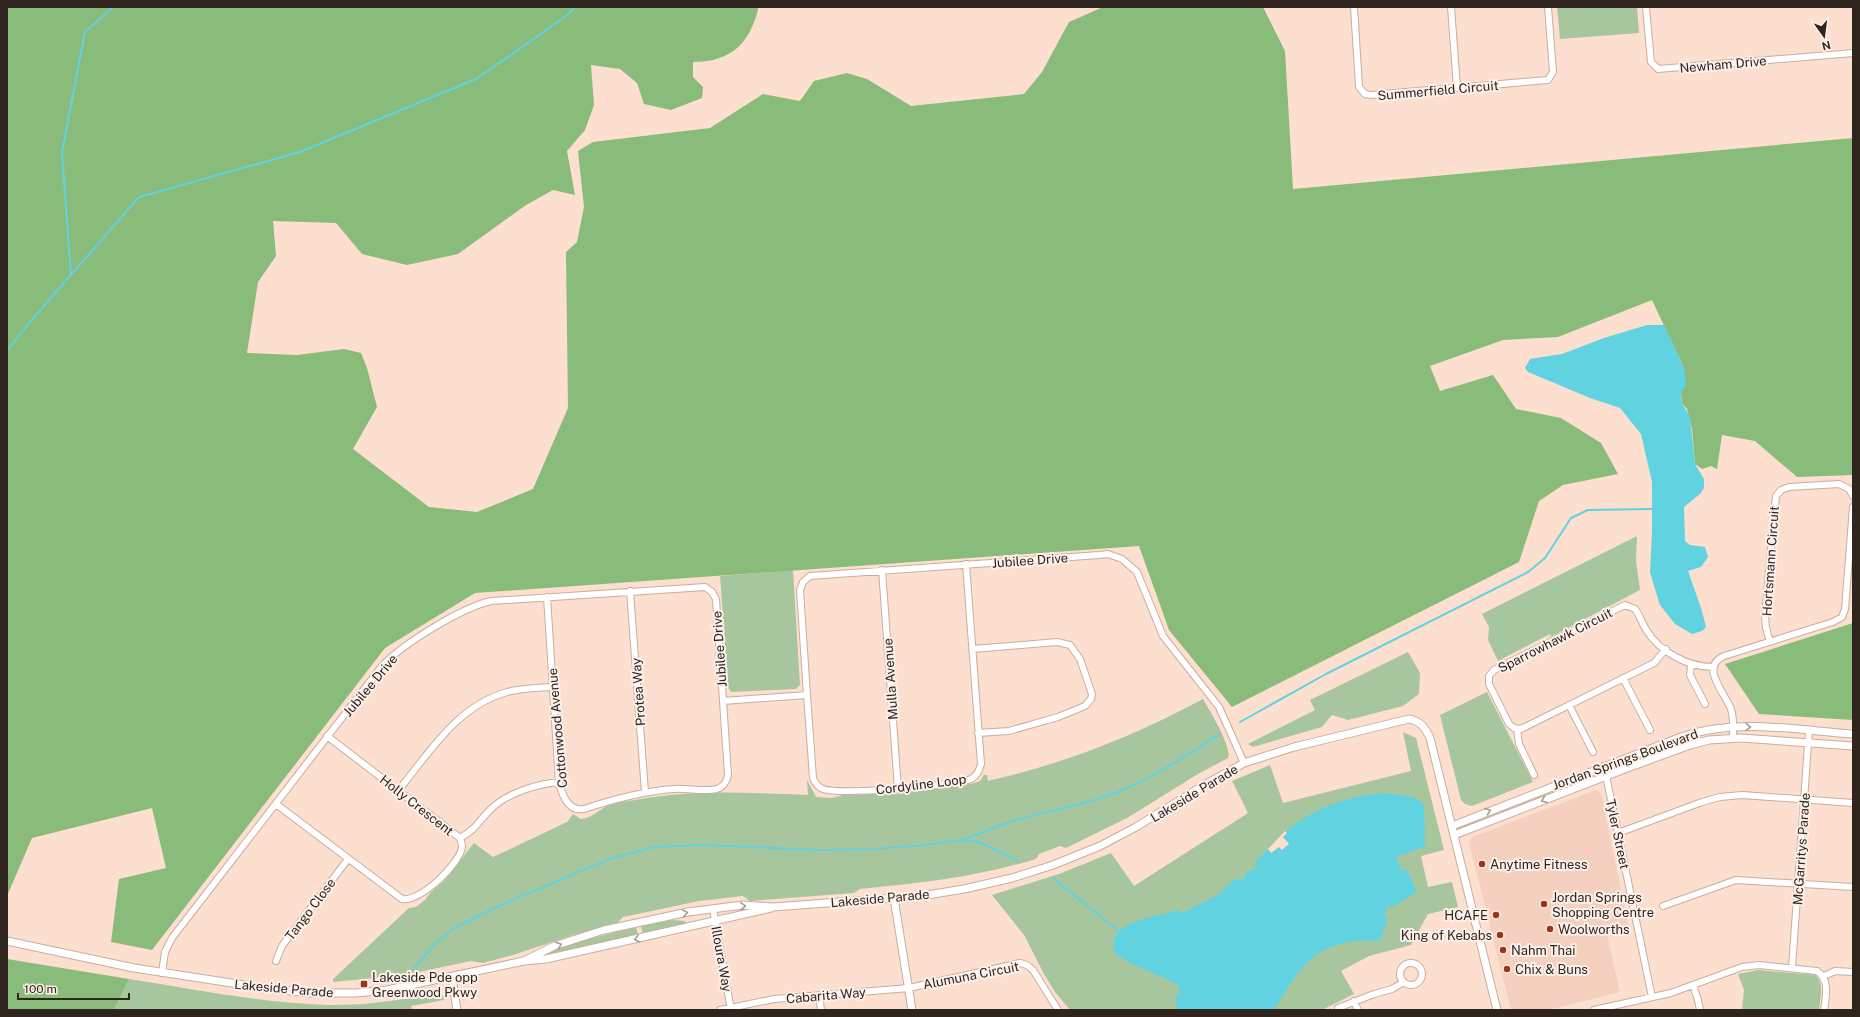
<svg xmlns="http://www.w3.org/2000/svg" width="1860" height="1017" viewBox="0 0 1860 1017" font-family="'Public Sans',sans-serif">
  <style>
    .built { fill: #f6d0be }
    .green { fill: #a7c69e }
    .forest { fill: #89bb7b }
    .water { fill: #60d2e0 }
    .pier { fill: #fddfcf }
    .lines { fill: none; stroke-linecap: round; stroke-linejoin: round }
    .stream { stroke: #60d2e0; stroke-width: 2 }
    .minor-casing { stroke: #c9ad9e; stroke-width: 8 }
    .tertiary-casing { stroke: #c9ad9e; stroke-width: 9 }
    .minor { stroke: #fff; stroke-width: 6 }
    .tertiary { stroke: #fff; stroke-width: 7 }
    .oneway { stroke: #a19c9a }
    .poi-dot { fill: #9c3417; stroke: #fcf0ea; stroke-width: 1.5 }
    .labels { text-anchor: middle; stroke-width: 4; stroke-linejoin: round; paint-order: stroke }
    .street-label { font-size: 13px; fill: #2f241e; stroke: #fcf0ea }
    .poi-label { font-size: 13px; fill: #2f241e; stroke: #fcf0ea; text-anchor: start }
  </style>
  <rect width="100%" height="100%" fill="#fddfcf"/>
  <path class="built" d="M1596 790 1601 793 1629 928 1607 934 1620 992 1548 1010H1511L1469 842 1472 837Z"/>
  <path class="green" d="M1557 7H1637L1639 33 1560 39Z
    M1637 536 1636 561 1640 590 1551 637 1550 634 1498 661 1488 640 1489 627 1482 614Z
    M793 570 800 685 796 689 731 692 728 687 720 576Z
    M1408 652 1420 673 1419 694 1403 706 1348 720 1332 715 1322 727 1253 747 1248 744 1315 710 1310 700Z
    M1487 692 1533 782 1472 806 1465 804 1461 800 1440 715Z
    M1203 699C1209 709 1233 749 1228 758L1198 774 1127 818 1066 848 1060 846 1039 854 1036 859C976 877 923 883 860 889L854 893 750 901 743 896 699 901 623 917 617 923 576 934 513 955 483 963 471 961 405 975 333 982V979L409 908 416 907 425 900 431 892 445 880 474 843 493 857 567 822 573 814 581 819C591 818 597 812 605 807 614 802 630 801 641 799 696 789 752 793 808 795L807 780 816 797 832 798 843 795 903 793 971 784 980 781 984 775H987L988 781 991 780C1067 763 1134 736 1203 699Z
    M1403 732 1416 738 1444 850 1421 856 1428 887 1452 882 1458 907 1428 914 1411 945 1369 956 1341 971 1354 994 1322 1010H1070L1055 992 1044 974 1024 935 992 895 1059 874 1111 853 1134 886 1248 813 1232 781 1270 765 1283 803 1411 771Z
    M672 920 685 921 686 924 643 934 641 926Z
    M636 927 638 935 550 955 549 952 577 942Z
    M1758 970 1815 975C1825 982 1820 999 1819 1010H1742L1744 990 1738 974Z
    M129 979C194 989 260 1003 326 1005 364 1006 401 1000 438 993L443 996 444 1000 411 1006 412 1010H114Z"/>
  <path class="forest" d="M7 7H758C758 12 756 17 754 22 744 50 723 62 693 62V77L703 87 702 98 671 110 644 104 637 83 620 69 591 65 594 105 585 130 567 151 575 195 553 190 526 205 458 254 407 265 362 254 336 223 273 221 276 256 258 282 247 353 297 355 344 349 361 353 367 368 377 407 353 449 429 507 477 512 533 489 568 408 566 252 577 242 584 207 578 151 593 142 710 128 763 94 800 101 814 81 847 73 867 79 911 106 1024 94 1042 72 1069 22 1103 7H1263L1285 51 1293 189 1853 138V475L1797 477 1755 441 1722 435 1717 469 1711 466 1702 469 1695 464 1692 429 1687 409 1682 403 1681 393 1684 368 1652 300 1558 337 1503 340 1430 366 1440 391 1493 375 1516 409 1561 418 1601 443 1618 474 1563 485 1539 501 1519 562 1232 707 1169 630 1139 546 475 593 385 648 152 950 111 942 119 879 166 868 152 808 32 838 7 896Z
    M1853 623V720L1759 714 1725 664Z
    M7 959 129 979 114 1010H7Z"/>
  <path class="water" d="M1647 325H1664L1684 368 1686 385 1681 393 1682 403 1690 417 1695 464 1704 479V488L1700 494 1684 507 1685 541 1690 545 1705 547 1708 557 1701 567 1688 571 1701 608 1706 627 1702 631 1692 634 1675 624 1660 605 1655 589 1650 572 1652 533V482L1641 434 1620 408 1590 398 1528 372 1525 368 1530 359 1562 354 1604 338Z
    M1387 793 1412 797 1424 804 1425 846 1396 857 1402 871 1407 869 1417 892 1392 907 1388 906 1384 916 1388 918 1380 941C1357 939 1328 943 1310 960 1295 973 1285 993 1274 1010H1176L1177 1004 1175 999 1177 995 1181 994 1178 985C1164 976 1123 963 1114 952 1109 918 1157 918 1178 910L1182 913 1220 894 1224 888 1238 878 1240 880 1245 878 1246 872 1255 869 1256 861C1268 850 1279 837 1292 827 1318 806 1354 795 1387 793Z"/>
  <path class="pier" d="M1285 831 1287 833 1283 837 1289 844 1282 850 1279 847 1271 853 1268 849Z"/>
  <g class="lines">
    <path class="stream" d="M71 275 62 152 85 32 113 7
      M7 351 34 317 139 197 300 152 476 79 565 17 575 7
      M1240 722 1326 674 1528 572 1545 558 1571 518 1588 510 1652 509
      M963 840 978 842 1017 860
      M826 850C871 849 915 848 959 840 976 837 993 827 1010 822 1044 811 1081 806 1115 793 1153 778 1186 756 1220 734
      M1053 878 1121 933
      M414 968 436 943 454 928 496 907 612 858 655 847 700 845 822 850"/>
    <g class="minor-casing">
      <path id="minor" d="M1354 7 1359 87 1365 94 1371 95 1548 80 1553 72 1548 7
        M1451 7 1457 88
        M1646 7 1651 62 1658 69 1853 53
        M882 570 898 789
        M630 591 645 792
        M547 597 559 782C562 795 568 812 584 809 614 799 643 791 674 789 687 788 704 792 717 789 723 787 727 781 728 775L723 701
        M1770 642 1766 628 1765 616 1776 496 1781 490 1789 487 1839 484 1849 489 1853 496
        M973 649 1057 642 1070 645 1080 659 1092 694 1091 699 1085 706 1058 717 1009 731 978 733
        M1666 649 1654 663 1521 729 1514 728 1509 724 1489 684V676L1494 670 1625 605 1635 609C1640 615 1642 624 1647 631 1660 652 1688 667 1713 667
        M1691 665 1690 675 1705 704
        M1623 678 1650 730
        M807 695 813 778C815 783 818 787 823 789 840 795 954 786 971 779 977 776 979 771 981 764L966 564
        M1569 705 1593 752
        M1517 729 1519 744 1534 775
        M1733 738C1733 729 1734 718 1731 709 1725 693 1699 667 1724 656L1833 622 1842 617 1845 609 1853 507
        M1604 766 1652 997
        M398 791C429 753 457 706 507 692 522 688 537 688 552 687
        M276 804 402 899C419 903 460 864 462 847 462 844 461 841 460 838L327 736
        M1618 833 1702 802 1720 797 1742 795 1853 803
        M460 838C477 829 478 821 491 809 507 793 537 784 559 782
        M1663 906 1736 880 1853 887
        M713 909 731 1010
        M276 961 282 946 348 859
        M1400 974a11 11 0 1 1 22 0a11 11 0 1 1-22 0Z
        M1792 967 1809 731
        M162 973 165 952 172 938 382 666C404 643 461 608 491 601L705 587 712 592 716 599 723 701 807 695 800 590 803 582 810 576 1099 555 1108 554 1122 559 1137 572 1163 636 1219 707 1244 763
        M1824 976 1835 971 1853 972
        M1693 985 1698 1000 1700 1010
        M819 995 821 1010
        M1354 1001 1358 1010
        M1338 1008 1374 994 1392 989 1404 982
        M720 1010 774 999 909 988 1020 963 1027 965 1033 970 1058 1010
        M1594 1010 1671 993 1742 967 1759 965 1817 971C1830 980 1826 996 1824 1010"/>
    </g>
    <g class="tertiary-casing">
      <path id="tertiary" d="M1452 826 1681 737C1736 718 1796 730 1853 734
        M1454 835 1622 770 1690 745 1709 740 1741 738 1853 746
        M894 898 912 1010
        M7 941 134 968 264 988 311 993H356L387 990 524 961 546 959 771 908
        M524 961 554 946 604 930 688 912 743 905 773 907 921 896 964 889 1012 878 1053 865 1100 846 1136 827 1206 784 1244 763 1294 747 1409 719C1420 721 1425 727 1430 738L1497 1010
        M452 977 457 1010"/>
    </g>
    <use href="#minor" class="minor"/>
    <use href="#tertiary" class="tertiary"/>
  </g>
  <defs><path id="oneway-chevron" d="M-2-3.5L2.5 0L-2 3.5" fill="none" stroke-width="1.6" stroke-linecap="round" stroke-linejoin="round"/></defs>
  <g class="oneway">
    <use href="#oneway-chevron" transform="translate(1748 727) rotate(2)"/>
    <use href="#oneway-chevron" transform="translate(1544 800) rotate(159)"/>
    <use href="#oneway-chevron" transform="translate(1488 811) rotate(-21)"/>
    <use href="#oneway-chevron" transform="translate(743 906) rotate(-4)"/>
    <use href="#oneway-chevron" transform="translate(685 913) rotate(-10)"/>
    <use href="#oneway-chevron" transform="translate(637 939) rotate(167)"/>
    <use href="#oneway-chevron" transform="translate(559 945) rotate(-19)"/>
  </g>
  <g class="poi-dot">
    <circle cx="1482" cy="864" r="4"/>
    <circle cx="1544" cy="904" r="4"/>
    <circle cx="1496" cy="915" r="4"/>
    <circle cx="1550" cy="929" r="4"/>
    <circle cx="1500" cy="935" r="4"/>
    <circle cx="1503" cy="950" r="4"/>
    <circle cx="1507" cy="969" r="4"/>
    <rect x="360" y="980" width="8" height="8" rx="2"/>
  </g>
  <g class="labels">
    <g class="street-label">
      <text transform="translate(1723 64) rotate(-5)" y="5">Newham Drive</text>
      <text transform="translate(1438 90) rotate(-5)" y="5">Summerfield Circuit</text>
      <text transform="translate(1030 560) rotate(-4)" y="5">Jubilee Drive</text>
      <text transform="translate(1770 561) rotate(-86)" y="5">Hortsmann Circuit</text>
      <text transform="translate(1555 640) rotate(-27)" y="5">Sparrowhawk Circuit</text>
      <text transform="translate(719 649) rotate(-94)" y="5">Jubilee Drive</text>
      <text transform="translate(890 679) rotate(-94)" y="5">Mulla Avenue</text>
      <text transform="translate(370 685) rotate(-50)" y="5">Jubilee Drive</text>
      <text transform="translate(638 692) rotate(-94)" y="5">Protea Way</text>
      <text transform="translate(557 728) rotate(-95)" y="5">Cottonwood Avenue</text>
      <text transform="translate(1625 759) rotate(-20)" y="5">Jordan Springs Boulevard</text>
      <text transform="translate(921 784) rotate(-7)" y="5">Cordyline Loop</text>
      <text transform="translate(1194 793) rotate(-31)" y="5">Lakeside Parade</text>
      <text transform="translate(417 805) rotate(38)" y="5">Holly Crescent</text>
      <text transform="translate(1618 834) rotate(78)" y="5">Tyler Street</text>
      <text transform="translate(1801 849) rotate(-86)" y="5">McGarritys Parade</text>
      <text transform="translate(880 898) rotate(-5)" y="5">Lakeside Parade</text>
      <text transform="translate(310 909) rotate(-53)" y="5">Tango Close</text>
      <text transform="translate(722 959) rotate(80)" y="5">Illoura Way</text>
      <text transform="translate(971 975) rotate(-11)" y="5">Alumuna Circuit</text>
      <text transform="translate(284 988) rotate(5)" y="5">Lakeside Parade</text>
      <text transform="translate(826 995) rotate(-5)" y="5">Cabarita Way</text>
    </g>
    <g class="poi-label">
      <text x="1490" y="869">Anytime Fitness</text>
      <text x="1552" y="902">Jordan Springs<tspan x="1552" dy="15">Shopping Centre</tspan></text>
      <text x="1488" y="920" text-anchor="end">HCAFE</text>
      <text x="1558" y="934">Woolworths</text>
      <text x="1492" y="940" text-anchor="end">King of Kebabs</text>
      <text x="1511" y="955">Nahm Thai</text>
      <text x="1515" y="974">Chix &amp; Buns</text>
      <text x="372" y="982">Lakeside Pde opp<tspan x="372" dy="15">Greenwood Pkwy</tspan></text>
    </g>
  </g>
  <rect width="1860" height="1017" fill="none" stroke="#2f241e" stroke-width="16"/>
  <g transform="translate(1824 36) rotate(166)" stroke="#fcf0ea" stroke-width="3" paint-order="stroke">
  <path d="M0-3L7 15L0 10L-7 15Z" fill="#2f241e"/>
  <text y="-6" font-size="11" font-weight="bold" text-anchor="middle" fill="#2f241e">N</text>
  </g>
  <path d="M18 993v6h111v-6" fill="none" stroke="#2f241e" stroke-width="2"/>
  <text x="24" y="993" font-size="12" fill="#2f241e" stroke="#fcf0ea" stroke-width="3" paint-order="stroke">100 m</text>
</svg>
